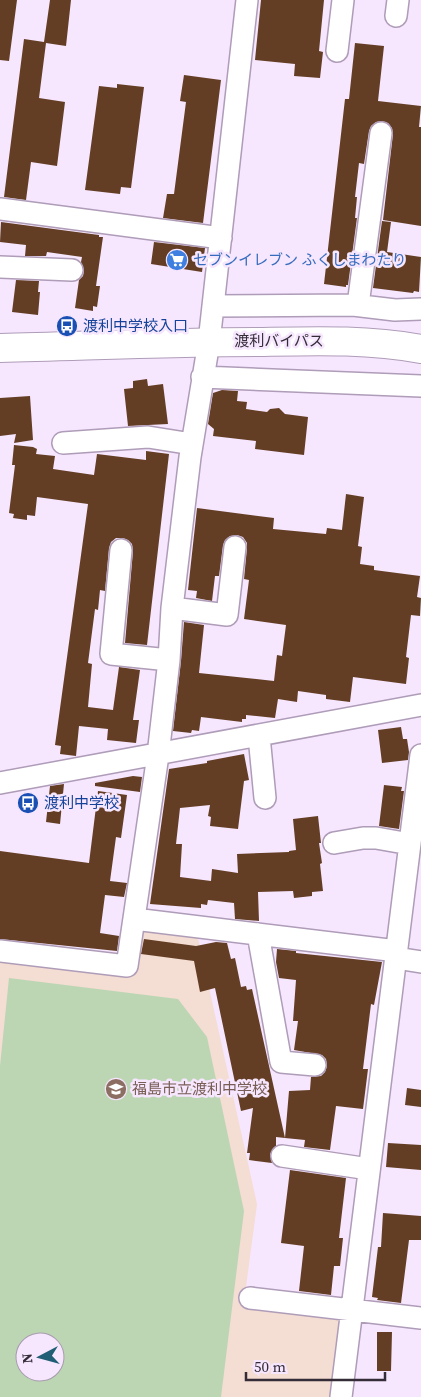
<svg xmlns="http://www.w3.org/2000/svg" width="421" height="1397" viewBox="0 0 421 1397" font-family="'Source Serif 4','Noto Sans JP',serif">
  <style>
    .education { fill: #f4ddd2; fill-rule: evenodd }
    .green { fill: #bcd6b4; fill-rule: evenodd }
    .building { fill: #643e24 }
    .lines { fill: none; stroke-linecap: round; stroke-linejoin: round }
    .street-casing { stroke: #af9cb8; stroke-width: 24 }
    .highway-casing { stroke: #af9cb8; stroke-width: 30 }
    .street { stroke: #fff; stroke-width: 21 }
    .highway { stroke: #fff; stroke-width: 28 }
    .labels { text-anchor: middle; stroke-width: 5; stroke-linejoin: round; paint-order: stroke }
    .shop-label { font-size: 15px; fill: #366cbe; stroke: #f6e6fe; text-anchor: start }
    .transit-label { font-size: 15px; fill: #164399; stroke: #f6e6fe; text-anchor: start }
    .street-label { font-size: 15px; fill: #342d38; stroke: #f6e6fe }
    .education-label { font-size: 15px; fill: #785e54; stroke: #f6e6fe; text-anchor: start }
  </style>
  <rect width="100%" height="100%" fill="#f6e6fe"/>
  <path class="education" d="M140 929 198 938 257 1204 244 1302 346 1313 335 1397H0V958L132 973ZM25 1342H55V1372H25Z"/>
  <path class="green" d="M9 978 178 999 207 1037 244 1211 221 1397H0V1066ZM25 1342H55V1372H25Z"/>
  <path class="building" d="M0 0H17L9 61 0 60Z
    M50 0H71L66 46 46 43 39 98 65 102 57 166 31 162 26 200 4 197 24 39 44 42Z
    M261 0H324L319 51 323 52 320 78 294 76 295 64 255 60Z
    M355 43 384 46 378 101 421 106 419 127H421V226L383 220 393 134 392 128 388 123 382 121 376 122 371 126 369 131 364 164 359 163 355 197H357L355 218H357L348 285H346V287L324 284 345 99H349Z
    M184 75 221 80 203 223 163 218 167 194H174L186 102 180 101Z
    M117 84 144 87 131 188 121 187 120 194 85 190 99 86 117 88Z
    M382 221 391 222 387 252 421 257 419 292 414 291 413 293 373 288Z
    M1 222 99 235V237H103L96 286H100L97 307 93 306V311L75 308 79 280 83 276 84 271 81 262 82 257 47 252 46 256H25L26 245 0 242Z
    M154 242 205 248 202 272 151 264Z
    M16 280 39 281 38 292H40L38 315 12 312Z
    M147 379 148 386 163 384 168 424 128 426 124 389 133 388V381Z
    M222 390 238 391 237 401 247 402 246 409 267 412 270 409 279 408 285 414 308 417 304 455 255 449 256 441 213 436 214 429 208 424 213 393Z
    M30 396 33 440 14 443 16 434 0 436V398Z
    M14 445 33 447 37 449 36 454 55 456 53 469 94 475 97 454 146 460V451L169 454 147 645 125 643 133 551 132 544 128 540 123 538H116L111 542 109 548 105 591 100 590 98 610 95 609 88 663 92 664 88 707 113 710 119 667 140 670 133 720H139L136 743 107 740 108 729 79 726 76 756 60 754 61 746 55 745 88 504 37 497 35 516 27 515V520L13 518 14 514 9 513 15 465H12Z
    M346 494 364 497 358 546 362 547 360 564 374 566V570L420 576 417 597 421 598 420 616 411 615 406 657 409 658 406 684 353 677 350 702 326 699V695L298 691 297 702 278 699 275 718 246 715V719H242V722L201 717 199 731 192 730 191 733 173 731 181 661 184 622 204 625 199 673 274 681 277 655 282 656 286 625 244 619 249 580 244 579 247 548V543L243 537 237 535 230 536 225 540 223 545 219 576H215L212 601 196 598 197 591 188 590 197 508 274 518 273 529 326 534 327 528 342 530Z
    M401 727 403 739H407L409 752 408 760 382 763 378 730Z
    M244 754 249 780 244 781 238 829 210 826 211 817 208 816 210 805 180 808 176 844H182L180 877 211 881 212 869 238 873 237 854 289 852V851L296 850 293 819 318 816 321 843H319L322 863 320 864 323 891 312 892V896L294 898 293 891 258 892 259 921 235 919 234 903 208 900 207 905 201 904V908L150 904 169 769 207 763V761Z
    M133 776 142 777 140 792 95 786V783Z
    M64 784 60 824 46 822 50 786Z
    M384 785 402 787 401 791H404L399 829 379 826Z
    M98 791 127 795 121 838 116 837 110 881 127 883 124 897 105 895 100 933 119 936 117 951 0 939V851L89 863Z
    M144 939 196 946 216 942 227 943 231 959 235 958 241 987 246 986 247 990 252 989 285 1138 276 1137V1146L270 1154 272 1163 249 1160 250 1153H247L253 1108 241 1111 215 988 200 992 194 961 141 954Z
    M277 949 296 951V953L382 962 374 1005 371 1004 363 1069H368L363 1109 336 1106 330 1150 304 1147 305 1140 285 1138 289 1091 310 1090 311 1077 321 1076 325 1072 327 1066 326 1059 322 1055 294 1050 298 1021H293L296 980 279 978 276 962Z
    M407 1088 421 1090V1107L405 1105Z
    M388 1143 421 1145V1170L386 1167Z
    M290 1170 346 1178 339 1238H343L340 1266H334L331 1295 299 1291 304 1246 281 1243Z
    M383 1213 421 1216V1240H409L401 1303 377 1300 378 1298 372 1297 378 1247H381Z
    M377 1332H392L391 1371H377Z"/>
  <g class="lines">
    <g class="street-casing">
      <path id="street" d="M396 16 398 0
        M337 51 343 0
        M0 209 221 238
        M0 267 72 270
        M358 305 381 133
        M213 306 353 305 395 310 421 309
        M202 377 421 386
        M63 443 148 437 192 444
        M121 550 111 654 169 660
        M172 608 227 615 235 547
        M259 736 265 798
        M0 783 421 705
        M334 843 363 838H376L410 844
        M134 919 397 951
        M258 934 281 1062 315 1065
        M0 951 127 966 158 755 169 660 172 608 190 457 209 342 247 0
        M396 958 421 962
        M282 1156 369 1169
        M250 1298 421 1318
        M341 1397 421 755"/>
    </g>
    <g class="highway-casing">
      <path id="highway" d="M0 348C86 346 172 342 258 342 313 341 367 339 421 349"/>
    </g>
    <use href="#street" class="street"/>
    <use href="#highway" class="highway"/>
  </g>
  <defs>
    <g id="supermarket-disc" transform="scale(1.125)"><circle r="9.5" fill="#3f7fe0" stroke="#f6e6fe"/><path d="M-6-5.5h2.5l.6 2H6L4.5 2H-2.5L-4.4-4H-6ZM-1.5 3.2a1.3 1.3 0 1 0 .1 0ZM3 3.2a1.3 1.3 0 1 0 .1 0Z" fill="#fff"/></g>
    <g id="bus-disc" transform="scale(1.125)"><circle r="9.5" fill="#1a4fb4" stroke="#f6e6fe"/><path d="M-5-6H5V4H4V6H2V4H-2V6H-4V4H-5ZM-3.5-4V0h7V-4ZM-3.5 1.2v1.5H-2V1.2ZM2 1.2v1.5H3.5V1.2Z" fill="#fff"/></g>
    <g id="school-disc" transform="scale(1.125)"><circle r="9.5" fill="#8d6e63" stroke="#f6e6fe"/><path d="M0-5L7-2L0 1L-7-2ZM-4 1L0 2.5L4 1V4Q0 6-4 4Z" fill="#fff"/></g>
  </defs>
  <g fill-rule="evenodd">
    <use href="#supermarket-disc" x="177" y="260"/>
    <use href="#bus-disc" x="67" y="326"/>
    <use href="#bus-disc" x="28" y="803"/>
    <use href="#school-disc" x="116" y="1089"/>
  </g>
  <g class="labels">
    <g class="shop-label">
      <text x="193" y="265">セブンイレブン ふくしまわたり</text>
    </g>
    <g class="transit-label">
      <text x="83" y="331">渡利中学校入口</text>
      <text x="44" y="808">渡利中学校</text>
    </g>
    <g class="street-label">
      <text x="279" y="346">渡利バイパス</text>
    </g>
    <g class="education-label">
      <text x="132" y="1094">福島市立渡利中学校</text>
    </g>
  </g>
  <g transform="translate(40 1357) rotate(264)"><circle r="24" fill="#f6e6fe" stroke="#a89caf"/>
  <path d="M0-4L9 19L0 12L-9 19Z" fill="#1f5e74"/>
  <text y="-8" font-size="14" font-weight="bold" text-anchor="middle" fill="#342d38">N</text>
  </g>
  <path d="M246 1372v8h139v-8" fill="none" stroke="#342d38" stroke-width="2.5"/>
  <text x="254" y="1372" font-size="15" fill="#342d38" stroke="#f6e6fe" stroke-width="4" paint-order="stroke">50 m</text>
</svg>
